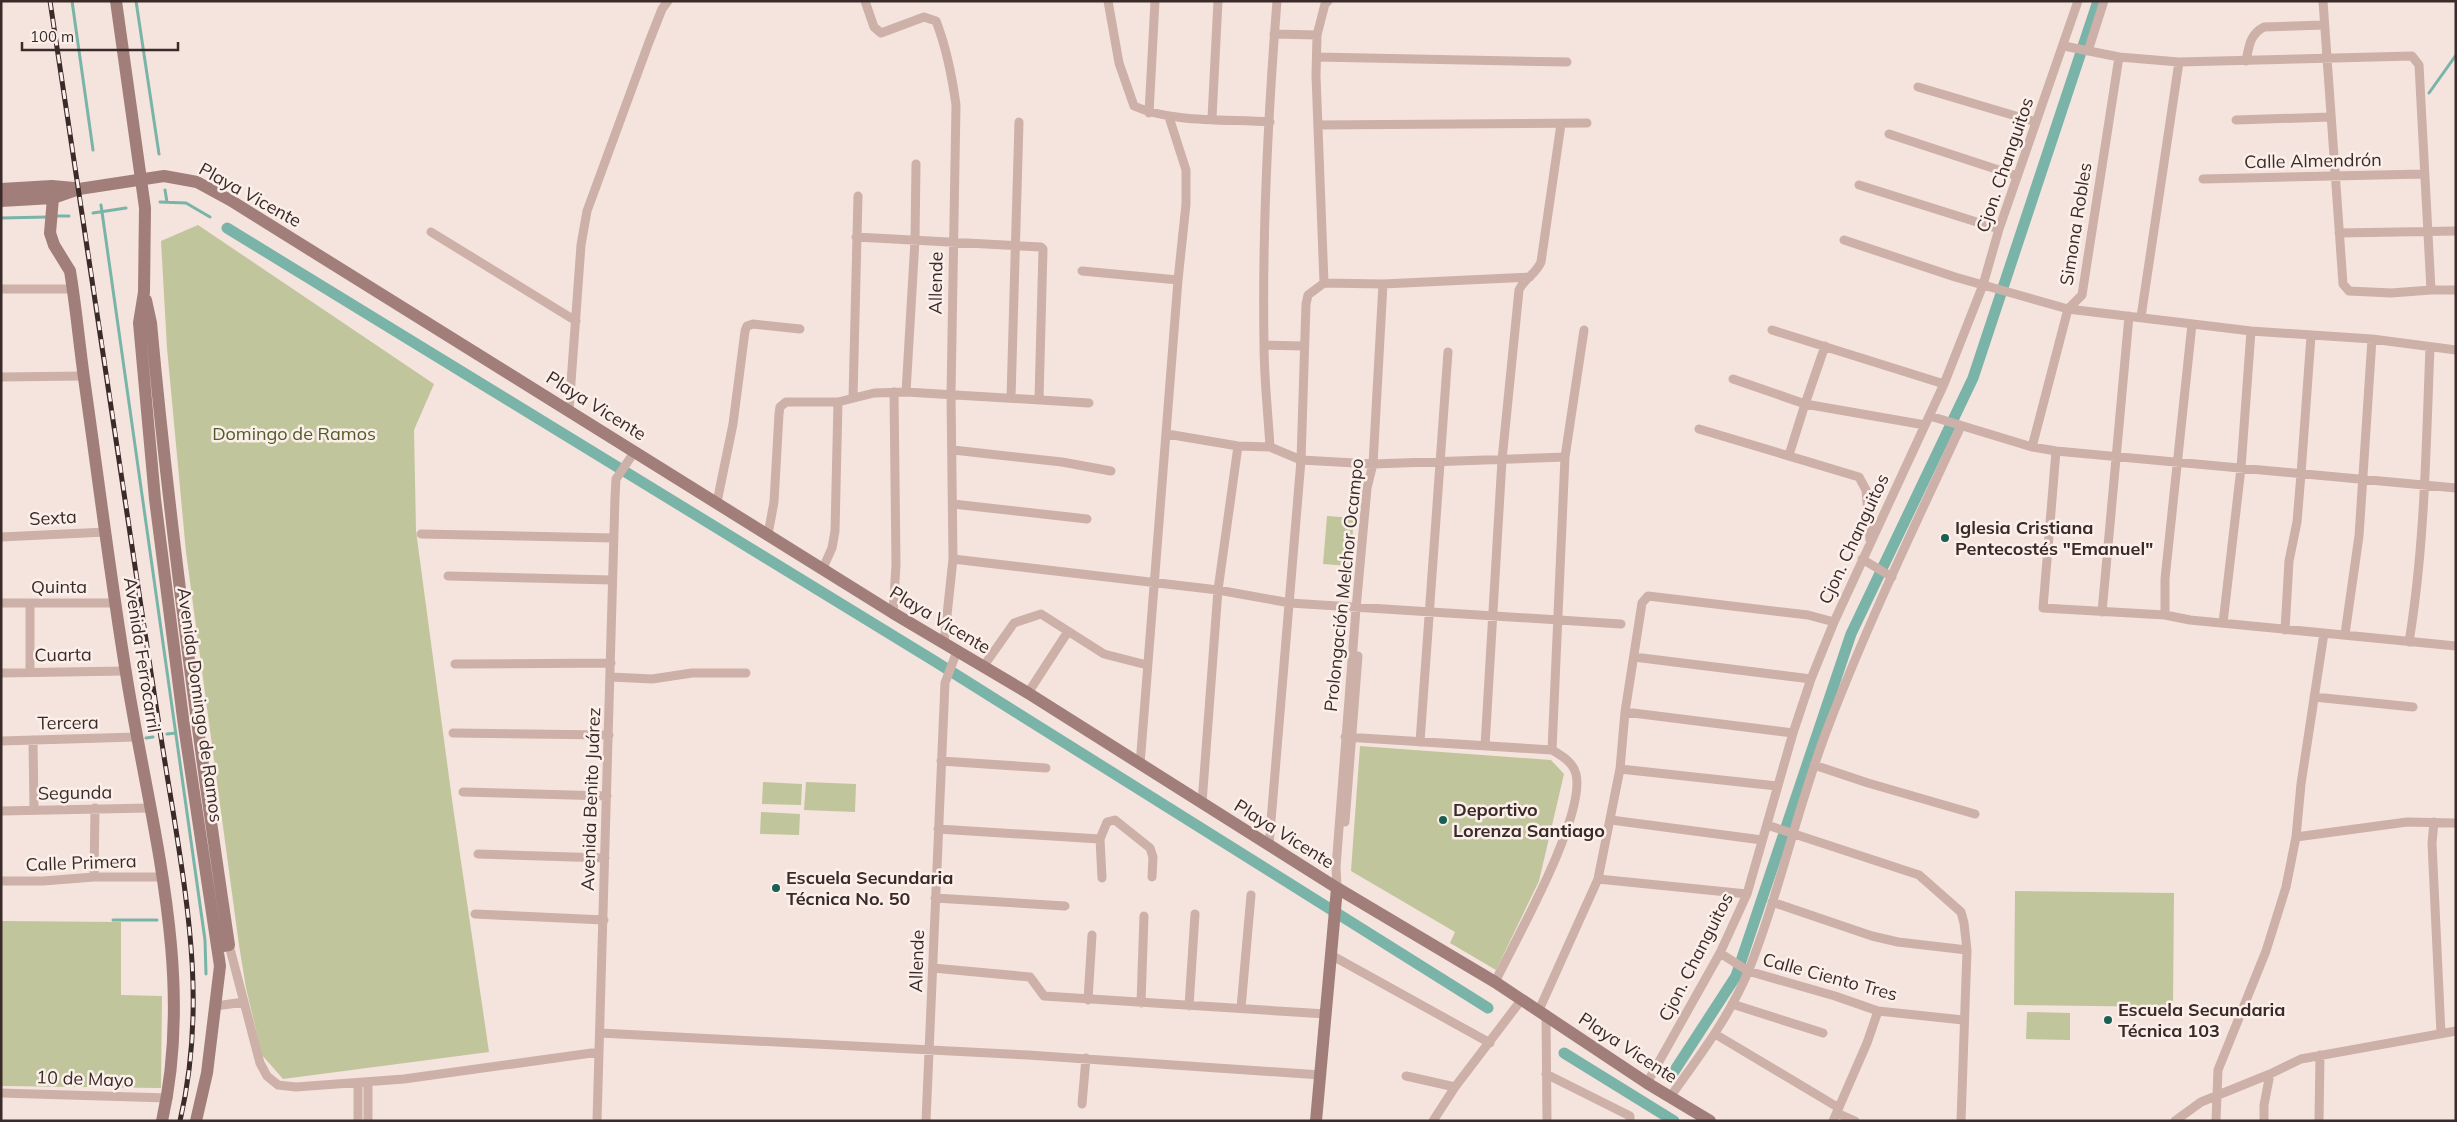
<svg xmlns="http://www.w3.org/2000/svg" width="2457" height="1122" viewBox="0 0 2457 1122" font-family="Mulish,sans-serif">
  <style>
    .green { fill: #c0c59c }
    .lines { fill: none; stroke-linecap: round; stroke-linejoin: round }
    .stream { stroke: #7ab4a9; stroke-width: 3 }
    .canal { stroke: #7ab4a9; stroke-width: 11 }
    .street { stroke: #cdb0a8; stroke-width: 9 }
    .secondary { stroke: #a17e79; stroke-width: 12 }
    .rail-casing { stroke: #3a2a29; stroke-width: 5 }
    .rail { stroke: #fbefea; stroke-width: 3; stroke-dasharray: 9; stroke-linecap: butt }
    .poi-dot { fill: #1b5f53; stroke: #fbefea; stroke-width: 2 }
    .labels { text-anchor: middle; stroke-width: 5; stroke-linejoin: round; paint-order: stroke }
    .street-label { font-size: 18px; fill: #3a2a29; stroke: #fbefea }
    .park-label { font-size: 18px; fill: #535a2a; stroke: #fbefea }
    .poi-label { font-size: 18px; font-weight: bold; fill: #3a2a29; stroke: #fbefea; text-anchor: start }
  </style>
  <rect width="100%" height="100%" fill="#f4e4dd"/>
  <path class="green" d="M198 225 434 384 414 430 416 531 453 807 489 1052 283 1079 262 1055 246 988 239 945 186 552 167 348 161 241Z
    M1327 516 1354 518 1350 566 1323 564Z
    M1360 746 1551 760 1564 774 1539 881 1496 970 1450 943 1455 932 1351 871Z
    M763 782 802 784 801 805 762 804Z
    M806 782 856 784 855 812 804 810Z
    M761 812 800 814 799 835 760 834Z
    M2015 891 2174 893 2173 1007 2014 1005Z
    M1 921 121 922V995L162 996 161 1088 1 1086Z
    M2027 1012 2070 1013V1040L2026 1039Z"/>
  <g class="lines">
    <path class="stream" d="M72 1 93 150
      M136 1 159 154
      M2429 93 2456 55
      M165 190 167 202
      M160 202 186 203 210 217
      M101 205 205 940 206 974
      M93 213 126 208
      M54 216H69
      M1 218 48 217
      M167 734 176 733
      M146 738 153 737
      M113 920H157"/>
    <path class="canal" d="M227 228 936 662 1488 1008
      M1564 1053 1674 1121
      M1673 1073 1736 976 1851 634 1973 378 2098 1"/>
    <path class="street" d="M865 1 874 27 881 33 924 17 936 21C947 49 952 76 956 105L951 394 953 559 944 643
      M1108 1 1119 63 1134 106C1172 123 1227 119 1270 122
      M2323 1 2343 284 2349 291 2391 293 2431 290H2456
      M1274 34 1317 35
      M2064 46 2119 57 2179 62 2412 56 2419 65 2431 290
      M2088 51 2104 1
      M1317 57 1567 62
      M2246 61C2249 46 2250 34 2264 27L2324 25
      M1918 87 2036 122
      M1149 113 1155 1
      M1212 118 1218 1
      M2236 120 2330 117
      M1318 125 1587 123
      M1889 134 2017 176
      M2203 179 2424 174
      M1859 185 1999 229
      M431 232 576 321
      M2339 233 2456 231
      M856 237 1041 247 1043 249 1039 399
      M1844 240 1955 277 2068 309 2251 331 2372 339 2456 350
      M1082 271 1178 280
      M1324 283 1383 284 1530 277
      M1 289H73
      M2141 317 2179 62
      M2192 324 2165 579V615L2190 620 2456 646
      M1772 330 1944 384
      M1264 345 1304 346
      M1 377 84 376
      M1733 379 1805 404 1825 346
      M906 392 915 240 916 164
      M853 398 858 196
      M1011 398 1019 122
      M569 410 581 245 587 211 649 42 662 9 668 1
      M1930 416 2032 447 2056 451 2456 488
      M1699 429 1859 477 1866 490 1870 540
      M1167 434 1238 446 1270 447 1301 460 1373 464 1565 457
      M1270 447C1268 413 1264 378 1264 344 1262 230 1268 115 1277 1
      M2032 447 2068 309 2082 295 2119 57
      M953 450 1062 462 1111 471
      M2056 451 2043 608 2165 615
      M1789 455 1805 404 1925 425
      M717 502 733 424 745 331 747 326 753 324 800 329
      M953 504 1087 519
      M421 534 613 538
      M768 534 774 502 779 414 780 407 786 402H838L874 393 906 392 1089 403
      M1 537 106 532
      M953 559 1218 590 1290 603 1621 624
      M1862 559 1892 577
      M823 568 832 548 835 531 838 402
      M448 576 612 580
      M1 603H116
      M30 603V672
      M2102 612 2129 316
      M893 613 896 565 894 392
      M2223 623 2241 468 2251 331
      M2285 630 2289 561 2297 522 2301 474 2311 336
      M2345 634 2359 536 2372 339
      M2409 642C2425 545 2426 445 2430 347
      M1634 657 1811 679
      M455 664 611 663
      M983 667 1014 623 1041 614 1104 654 1147 665
      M1 673 125 671
      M611 677 652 679 692 673H746
      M1028 693 1067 633
      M2314 697 2413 707
      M1625 712 1793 733
      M453 733 609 735
      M1345 737 1552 750C1562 756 1573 762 1576 774 1586 816 1515 941 1495 982
      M33 740 34 810
      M1 741 136 737
      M1420 742 1448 352
      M1485 746 1502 460 1519 290C1524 279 1536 274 1541 262L1561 124
      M1552 750 1565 457 1584 330
      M941 761 1046 768
      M1140 765 1178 280 1186 204V170L1169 117
      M1814 765 1868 783 1975 814
      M1620 769 1777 786
      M463 792 607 796
      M1202 803 1218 590 1238 446
      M1 811 150 808
      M1611 820 1762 840
      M1345 822 1358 656
      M2434 822 2432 843 2441 1034
      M1767 825 1919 875 1961 912 1964 923 1967 950 1961 1121
      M938 829 1100 839
      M2296 837 2301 784 2324 633
      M1269 845 1301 460 1306 304 1308 295 1324 283 1316 76 1317 35 1325 4 1328 1
      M478 854 605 858
      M94 877 95 808
      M1102 878 1100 839 1107 822 1115 820 1150 848 1153 857 1152 877
      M1598 879 1747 894
      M1 881H43L94 877H161
      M1337 888 1336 867 1356 609 1367 488 1373 464 1383 284
      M935 898 1065 906
      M1772 902 1872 936 1898 942 1967 950
      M475 914 604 920
      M229 945 260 1063 267 1076 278 1085 296 1087 404 1079 599 1052
      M1720 953 1748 971 1835 996 1878 1011 1963 1020
      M1331 955 1490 1043
      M933 968 1030 977 1044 996 1326 1014
      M1088 1000 1092 935
      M1141 1003 1144 916
      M1732 1004 1823 1033
      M216 1006 244 1002
      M1189 1006 1195 914
      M1241 1008 1251 895
      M1539 1010 1598 879 1620 769 1625 712 1642 603 1648 596 1808 615 1834 622
      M1546 1014 1547 1121
      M600 1033 1028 1055 1321 1075
      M1715 1034 1839 1108
      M1546 1074 1630 1116V1121
      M1406 1076 1455 1087
      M368 1083V1121
      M1647 1083 1720 953 1747 894 1793 733 1811 679 1834 622 1944 384 1983 285 1999 229 2078 1
      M1 1093 168 1098
      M1670 1097C1699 1057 1729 1017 1748 972 1780 892 1797 807 1828 727 1867 625 1915 525 1961 426
      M1082 1104 1086 1058
      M1837 1113 1855 1121
      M358 1121V1083
      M597 1121 615 497 616 479 635 451
      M926 1121 945 683 957 651
      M1433 1121 1455 1087 1522 999
      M1833 1121 1867 1043 1878 1011
      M2175 1121 2201 1102 2270 1074 2301 1059 2456 1031
      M2216 1121 2218 1070 2266 951 2286 887 2296 837 2407 822 2456 823
      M2264 1121V1105L2270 1074
      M2319 1121 2320 1055"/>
    <path class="secondary" d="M116 1 145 208 144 292 139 323 155 499 184 726 220 966 207 1073 196 1121
      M1 189 52 186 74 188
      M53 198 50 233 54 245 70 271C76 307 79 342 84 378 98 476 110 575 126 673 149 820 196 972 162 1121
      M1 201 53 198 79 189 164 176 197 182 230 200 893 613 1028 693 1337 888 1495 982 1647 1083 1710 1121
      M146 300 151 323C170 531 198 738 229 945L217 947
      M1316 1121 1337 888"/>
    <g class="rail-casing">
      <path id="rail" d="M50 1C83 219 116 436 148 653 156 706 164 758 173 811 190 918 205 1013 180 1121"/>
    </g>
    <use href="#rail" class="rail"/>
  </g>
  <g class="poi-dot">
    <circle cx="1945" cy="538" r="5"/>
    <circle cx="1443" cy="820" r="5"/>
    <circle cx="776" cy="888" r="5"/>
    <circle cx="2108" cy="1020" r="5"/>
  </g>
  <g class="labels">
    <g class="street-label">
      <text transform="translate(2313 161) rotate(-1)" y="6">Calle Almendrón</text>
      <text transform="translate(2005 165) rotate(-71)" y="6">Cjon. Changuitos</text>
      <text transform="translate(250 195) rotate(29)" y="6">Playa Vicente</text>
      <text transform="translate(2076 224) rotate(-81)" y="6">Simona Robles</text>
      <text transform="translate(936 283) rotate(-89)" y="6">Allende</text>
      <text transform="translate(596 406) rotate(32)" y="6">Playa Vicente</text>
      <text transform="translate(53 518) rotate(-3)" y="6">Sexta</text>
      <text transform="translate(1854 539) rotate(-65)" y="6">Cjon. Changuitos</text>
      <text transform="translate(1344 585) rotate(-84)" y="6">Prolongación Melchor Ocampo</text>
      <text x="59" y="593">Quinta</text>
      <text transform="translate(940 620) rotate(31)" y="6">Playa Vicente</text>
      <text transform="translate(63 655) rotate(-1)" y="6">Cuarta</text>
      <text transform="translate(142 655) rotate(81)" y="6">Avenida Ferrocarril</text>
      <text transform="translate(200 705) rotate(82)" y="6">Avenida Domingo de Ramos</text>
      <text transform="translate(68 723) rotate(-1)" y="6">Tercera</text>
      <text transform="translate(75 793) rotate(-1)" y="6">Segunda</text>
      <text transform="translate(591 799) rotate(-88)" y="6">Avenida Benito Juárez</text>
      <text transform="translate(1284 834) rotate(32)" y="6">Playa Vicente</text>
      <text transform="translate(81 863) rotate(-2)" y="6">Calle Primera</text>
      <text transform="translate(1696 957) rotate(-63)" y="6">Cjon. Changuitos</text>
      <text transform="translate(917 961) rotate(-88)" y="6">Allende</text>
      <text transform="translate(1830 977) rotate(15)" y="6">Calle Ciento Tres</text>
      <text transform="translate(1628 1048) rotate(33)" y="6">Playa Vicente</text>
      <text transform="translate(85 1079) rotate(2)" y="6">10 de Mayo</text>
    </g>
    <g class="park-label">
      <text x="294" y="440">Domingo de Ramos</text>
    </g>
    <g class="poi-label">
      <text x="1955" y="534">Iglesia Cristiana<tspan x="1955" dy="21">Pentecostés "Emanuel"</tspan></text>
      <text x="1453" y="816">Deportivo<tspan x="1453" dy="21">Lorenza Santiago</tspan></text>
      <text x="786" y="884">Escuela Secundaria<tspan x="786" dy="21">Técnica No. 50</tspan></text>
      <text x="2118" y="1016">Escuela Secundaria<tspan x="2118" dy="21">Técnica 103</tspan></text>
    </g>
  </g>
  <rect width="2457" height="1122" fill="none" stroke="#3a2a29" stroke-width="5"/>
  <path d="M22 42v8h156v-8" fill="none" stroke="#3a2a29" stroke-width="2.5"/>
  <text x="30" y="42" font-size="15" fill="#3a2a29" stroke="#fbefea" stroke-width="4" paint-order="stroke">100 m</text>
</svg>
